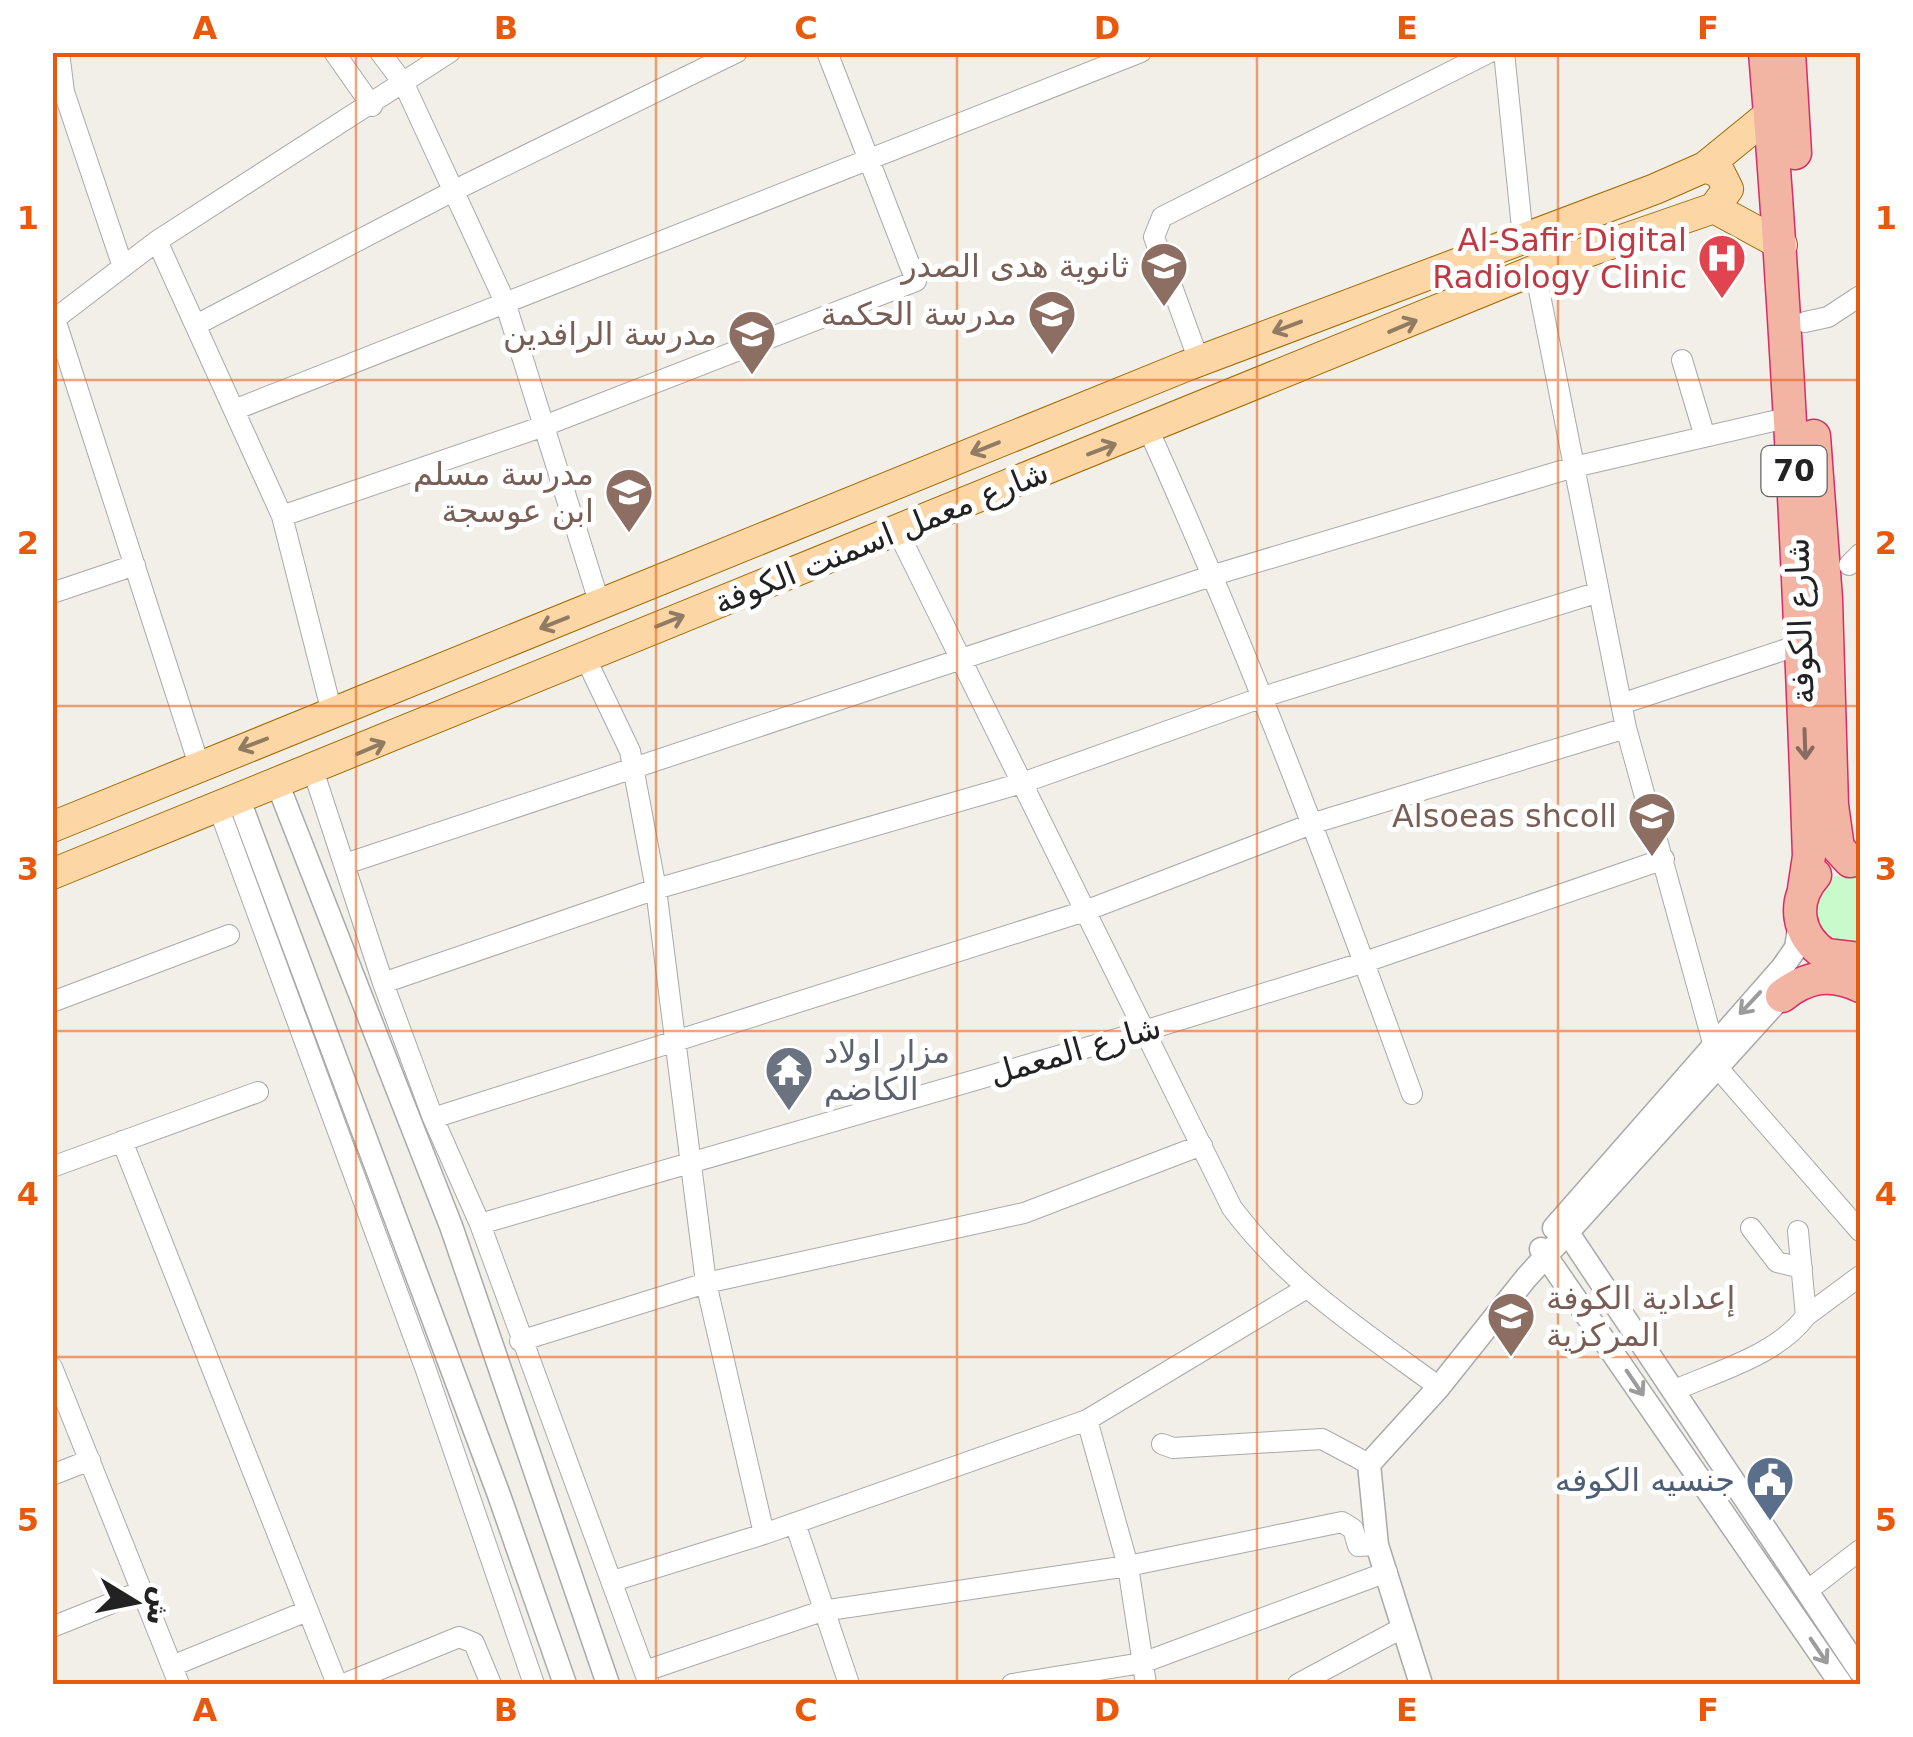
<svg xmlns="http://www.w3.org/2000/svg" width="1913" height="1737" viewBox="0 0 1913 1737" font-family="'DejaVu Sans','Noto Sans Arabic',sans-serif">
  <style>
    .park { fill: #c8facc }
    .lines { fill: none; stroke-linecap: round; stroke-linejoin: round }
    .minor-casing { stroke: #a9a9a9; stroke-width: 22 }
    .tertiary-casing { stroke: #a9a9a9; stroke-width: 25 }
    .primary-casing { stroke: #a06b00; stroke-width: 32 }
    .trunk-casing { stroke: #dc2a67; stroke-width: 35 }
    .minor { stroke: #fff; stroke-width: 20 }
    .tertiary { stroke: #fff; stroke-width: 22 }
    .primary { stroke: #fcd6a4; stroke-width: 30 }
    .trunk { stroke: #f2b4a3; stroke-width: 32 }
    .oneway { stroke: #8f7c63 }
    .oneway2 { stroke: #8a6b62 }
    .oneway3 { stroke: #9c9c9c }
    .grid { fill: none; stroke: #e8590c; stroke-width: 2.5; stroke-opacity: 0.55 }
    .labels { text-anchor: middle; stroke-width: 10; stroke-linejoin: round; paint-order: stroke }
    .shield { fill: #fff; stroke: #646464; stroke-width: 2.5 }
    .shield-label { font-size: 30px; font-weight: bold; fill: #222 }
    .health-label { font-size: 32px; fill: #be3a42; stroke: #fff; text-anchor: end }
    .education-label { font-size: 32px; fill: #785e54; stroke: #fff; text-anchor: end }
    .street-label { font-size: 32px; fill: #222; stroke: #fff }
    .worship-label { font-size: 32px; fill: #5b616d; stroke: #fff; text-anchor: start }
    .service-label { font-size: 32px; fill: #4e5e75; stroke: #fff; text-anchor: end }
    .neatline { fill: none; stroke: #e8590c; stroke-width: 4 }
    .grid-label { font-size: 32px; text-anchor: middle; font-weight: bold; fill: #e8590c }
  </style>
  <rect width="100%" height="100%" fill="#f2efe9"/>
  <path class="park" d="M1844 873 1860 876V940C1827 950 1819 928 1811 901L1823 881Z"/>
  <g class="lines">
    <g class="minor-casing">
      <path id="minor" d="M59 52 64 92 123 267
        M334 52 372 106
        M380 52 404 84 505 302 600 605
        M1504 52 1523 238
        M157 241 282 516 332 713
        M1535 270 1626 728 1713 1043
        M55 319 199 765
        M52 321 157 241 450 52
        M1805 322 1828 317 1860 296
        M196 325 455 190 737 52
        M1682 360 1705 437
        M1199 361 1154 237 1162 217 1490 52
        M234 410 1141 52
        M1149 431C1247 648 1331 870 1412 1094
        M282 516 544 426 916 281 827 52
        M897 530 1232 1208C1288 1283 1364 1332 1439 1387
        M1849 565 1860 554
        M52 593 135 565
        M584 655 630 751 656 889 706 1283 764 1534
        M1621 704 1802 644
        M313 770 383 983 433 1118 480 1224 649 1684
        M219 809 426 1370 534 1684
        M345 864 1214 575 1574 467 1791 417
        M383 983 656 889 1022 783 1263 697 1599 592
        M52 1002 229 935
        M1717 1067 1860 1231
        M433 1118 1085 911 1314 823 1626 728
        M122 1141 337 1684
        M52 1167 258 1092
        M480 1224 1144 1031 1365 962 1664 859
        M1751 1228 1777 1262 1802 1268
        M1806 1316 1860 1276
        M520 1341 706 1283 1024 1213 1202 1145
        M52 1367 179 1684
        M1675 1390C1718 1371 1777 1355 1806 1316L1798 1231
        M1087 1420 1128 1566 1146 1684
        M1162 1444 1173 1448 1322 1439 1369 1464
        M52 1475 90 1460
        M795 1523 849 1684
        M613 1581 764 1534 1087 1420 1305 1289
        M1807 1591 1860 1550
        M52 1627 142 1591
        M172 1666 307 1611
        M645 1671 822 1611 1128 1566 1342 1522 1353 1529 1358 1546 1377 1545
        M344 1684 459 1637 474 1643 491 1684
        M1012 1684 1142 1663 1387 1572
        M1298 1684 1402 1628"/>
    </g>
    <g class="tertiary-casing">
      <path id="tertiary" d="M278 785 451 1226 608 1684
        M239 800 499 1495 565 1684
        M1560 1221 1860 1671
        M1554 1228 1782 968 1796 948 1800 922
        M1541 1249 1841 1684
        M1421 1684 1377 1545 1369 1464 1439 1387 1526 1278 1791 986"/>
    </g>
    <g class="primary-casing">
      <path id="primary" d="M1714 208 1782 245
        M52 827 1186 366 1655 189 1705 167 1770 114
        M52 874 1535 270 1714 208 1728 189 1720 173 1705 167"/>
    </g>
    <g class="trunk-casing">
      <path id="trunk" d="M1765 52C1787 320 1800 588 1809 856L1804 889
        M1789 52 1795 153
        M1814 436 1826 599 1832 805 1838 848 1850 861
        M1815 875C1791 902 1797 936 1826 955L1860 959
        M1782 996C1807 976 1831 972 1860 986"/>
    </g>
    <use href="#minor" class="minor"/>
    <use href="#tertiary" class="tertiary"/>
    <use href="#primary" class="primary"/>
    <use href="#trunk" class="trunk"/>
  </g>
  <defs><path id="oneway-shaft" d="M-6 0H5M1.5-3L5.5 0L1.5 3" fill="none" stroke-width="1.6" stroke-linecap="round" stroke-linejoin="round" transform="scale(2.5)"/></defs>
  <g class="oneway">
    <use href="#oneway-shaft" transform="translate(1403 326) rotate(-23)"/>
    <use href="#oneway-shaft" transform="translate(1287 327) rotate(159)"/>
    <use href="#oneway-shaft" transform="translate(985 448) rotate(158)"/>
    <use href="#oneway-shaft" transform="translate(1102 449) rotate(-21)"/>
    <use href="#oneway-shaft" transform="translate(670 621) rotate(-22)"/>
    <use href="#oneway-shaft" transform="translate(554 623) rotate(158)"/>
    <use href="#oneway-shaft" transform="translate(253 744) rotate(159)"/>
    <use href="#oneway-shaft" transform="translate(371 748) rotate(-23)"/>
  </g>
  <use class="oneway2" href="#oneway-shaft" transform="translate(1805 744) rotate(88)"/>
  <g class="oneway3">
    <use href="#oneway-shaft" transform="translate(1750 1003) rotate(133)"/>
    <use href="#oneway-shaft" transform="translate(1635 1383) rotate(56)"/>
    <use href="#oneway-shaft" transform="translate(1819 1651) rotate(56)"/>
  </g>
  <path class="grid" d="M356 52V1684M656 52V1684M957 52V1684M1257 52V1684M1558 52V1684M52 380H1860M52 706H1860M52 1031H1860M52 1357H1860"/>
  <defs>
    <g id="hospital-pin" transform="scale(2.5)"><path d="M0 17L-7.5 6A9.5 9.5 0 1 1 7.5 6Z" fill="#e0444e" stroke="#fff"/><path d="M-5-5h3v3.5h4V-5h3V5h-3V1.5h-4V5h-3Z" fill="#fff"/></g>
    <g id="school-pin" transform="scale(2.5)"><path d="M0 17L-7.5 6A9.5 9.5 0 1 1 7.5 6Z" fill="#8d6e63" stroke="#fff"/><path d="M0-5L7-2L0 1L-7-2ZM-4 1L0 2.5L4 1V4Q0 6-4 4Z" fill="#fff"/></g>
    <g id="temple-pin" transform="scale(2.5)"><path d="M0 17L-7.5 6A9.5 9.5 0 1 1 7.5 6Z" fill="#6b7280" stroke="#fff"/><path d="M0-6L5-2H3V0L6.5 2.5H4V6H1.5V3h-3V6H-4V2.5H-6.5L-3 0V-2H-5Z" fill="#fff"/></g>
    <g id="civic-pin" transform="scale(2.5)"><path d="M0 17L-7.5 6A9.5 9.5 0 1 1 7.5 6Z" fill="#5c6f8a" stroke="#fff"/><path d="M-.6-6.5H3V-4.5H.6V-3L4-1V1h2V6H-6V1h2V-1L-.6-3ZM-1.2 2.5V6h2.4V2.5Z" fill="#fff"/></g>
  </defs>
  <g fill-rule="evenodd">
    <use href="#hospital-pin" x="1722" y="258"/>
    <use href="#school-pin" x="1164" y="266"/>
    <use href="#school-pin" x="1052" y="314"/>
    <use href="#school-pin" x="752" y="334"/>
    <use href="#school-pin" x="629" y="492"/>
    <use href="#school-pin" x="1652" y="816"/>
    <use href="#temple-pin" x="789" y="1070"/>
    <use href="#school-pin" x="1511" y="1316"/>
    <use href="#civic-pin" x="1770" y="1480"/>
  </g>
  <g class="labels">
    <rect class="shield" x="1761.5" y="446" width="65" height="50" rx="8"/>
    <g class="shield-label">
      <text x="1794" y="481">70</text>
    </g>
    <g class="health-label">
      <text x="1687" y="251">Al-Safir Digital<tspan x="1687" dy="37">Radiology Clinic</tspan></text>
    </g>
    <g class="education-label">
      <text x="1129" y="277">ثانوية هدى الصدر</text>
      <text x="1017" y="325">مدرسة الحكمة</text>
      <text x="717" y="345">مدرسة الرافدين</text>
      <text x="594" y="485">مدرسة مسلم<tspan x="594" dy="37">ابن عوسجة</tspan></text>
      <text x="1617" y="827">Alsoeas shcoll</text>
      <text x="1546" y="1309" text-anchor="start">إعدادية الكوفة<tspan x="1546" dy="37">المركزية</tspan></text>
    </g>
    <g class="street-label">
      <text transform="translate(881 537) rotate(-22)" y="11">شارع معمل اسمنت الكوفة</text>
      <text transform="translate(1800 621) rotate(-92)" y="11">شارع الكوفة</text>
      <text transform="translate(1075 1050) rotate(-16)" y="11">شارع المعمل</text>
    </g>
    <g class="worship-label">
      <text x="824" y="1063">مزار اولاد<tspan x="824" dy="37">الكاضم</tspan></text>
    </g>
    <g class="service-label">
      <text x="1735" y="1491">جنسيه الكوفه</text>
    </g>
  </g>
  <rect width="1913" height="1737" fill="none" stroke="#ffffff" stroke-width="110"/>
  <g transform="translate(135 1602) rotate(100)" stroke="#ffffff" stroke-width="8" paint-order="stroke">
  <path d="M0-8L18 38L0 25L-18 38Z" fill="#222222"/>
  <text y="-15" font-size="28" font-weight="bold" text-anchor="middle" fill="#222222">ش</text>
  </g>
  <rect x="55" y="55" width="1803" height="1627" class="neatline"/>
  <g class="grid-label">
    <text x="205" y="39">A</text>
    <text x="506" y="39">B</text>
    <text x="806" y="39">C</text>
    <text x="1107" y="39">D</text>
    <text x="1407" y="39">E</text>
    <text x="1708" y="39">F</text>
    <text x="28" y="229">1</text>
    <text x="1886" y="229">1</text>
    <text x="28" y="554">2</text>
    <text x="1886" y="554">2</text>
    <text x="28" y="880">3</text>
    <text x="1886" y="880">3</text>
    <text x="28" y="1205">4</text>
    <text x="1886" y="1205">4</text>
    <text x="28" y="1531">5</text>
    <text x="1886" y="1531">5</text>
    <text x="205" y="1721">A</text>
    <text x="506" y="1721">B</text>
    <text x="806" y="1721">C</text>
    <text x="1107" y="1721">D</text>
    <text x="1407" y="1721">E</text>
    <text x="1708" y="1721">F</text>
  </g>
</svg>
